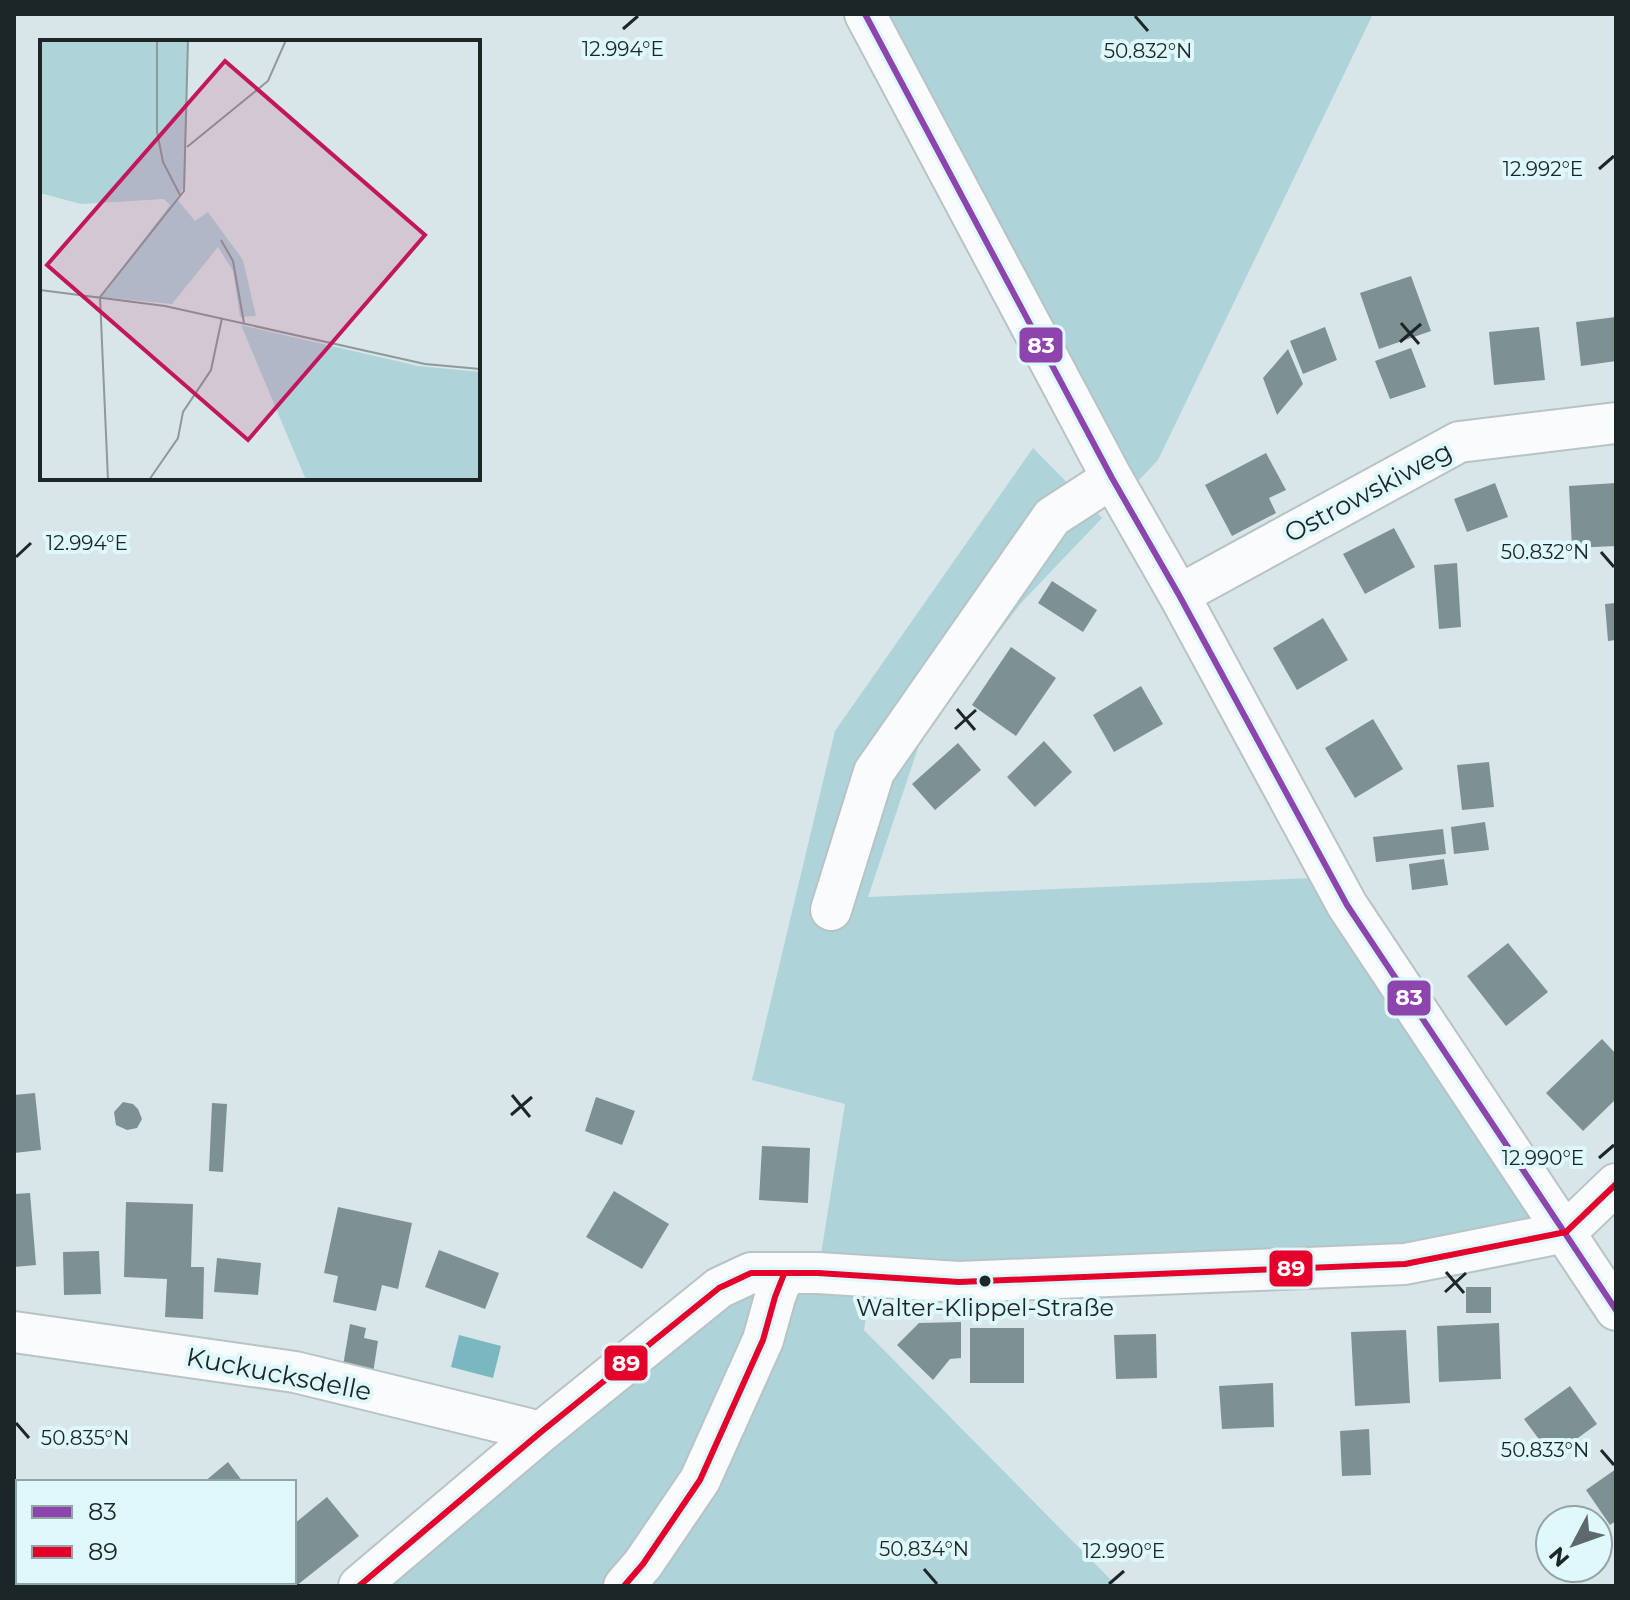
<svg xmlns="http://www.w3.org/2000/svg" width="1630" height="1600" viewBox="0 0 1630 1600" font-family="Montserrat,sans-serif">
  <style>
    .green { fill: #aed3d9 }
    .water { fill: #7bb7c0 }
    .building { fill: #7d9093 }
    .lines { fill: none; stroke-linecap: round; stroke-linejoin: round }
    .minor-casing { stroke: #b8c3c5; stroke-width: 44 }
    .minor { stroke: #f9fbfc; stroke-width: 40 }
    .bus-1-casing { stroke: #dff8fc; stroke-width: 12 }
    .bus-2-casing { stroke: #dff8fc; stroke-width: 12 }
    .bus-1 { stroke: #8e44ad; stroke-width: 6 }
    .bus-2 { stroke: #e4002b; stroke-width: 6 }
    .ticks { fill: none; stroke: #1c2627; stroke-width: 3 }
    .bus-dot { fill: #1c2627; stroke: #dff8fc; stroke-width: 3 }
    .labels { text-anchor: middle; stroke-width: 8; stroke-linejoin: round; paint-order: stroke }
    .bus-label { font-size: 24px; fill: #1c2627; stroke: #dff8fc }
    .street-label { font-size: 26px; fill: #1c2627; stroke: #dff8fc }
    .inset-road { fill: none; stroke: #8d999b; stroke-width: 2 }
    .view { fill: #c2185b; fill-opacity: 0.15; stroke: #c2185b; stroke-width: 4 }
    .inset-edge { fill: none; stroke: #1c2627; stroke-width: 4 }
    .ticks-label { font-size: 20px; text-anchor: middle; fill: #1c2627; stroke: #dff8fc; stroke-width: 8; stroke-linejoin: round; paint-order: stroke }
    .line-badge { stroke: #dff8fc; stroke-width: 3 }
    .badge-label { font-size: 22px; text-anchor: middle; font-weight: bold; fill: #fff }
  </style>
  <rect width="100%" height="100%" fill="#d8e6e9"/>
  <path class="green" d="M888 14H1373L1158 460 1137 482Z
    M1033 448 1102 518 1021 603 923 733 868 897 1314 878 1566 1232 1486 1244 872 1277 864 1330 1117 1586H359L719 1288 818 1273 845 1104 752 1080 835 731Z"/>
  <path class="water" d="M459 1335 501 1346 493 1378 451 1367Z"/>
  <path class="building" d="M1411 276 1431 331 1379 349 1360 293Z
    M1616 317V361L1581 366 1576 322Z
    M1325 327 1337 360 1303 374 1290 341Z
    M1539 327 1545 380 1494 385 1489 332Z
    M1411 348 1426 387 1390 399 1375 361Z
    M1288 349 1303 384 1277 415 1263 378Z
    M1266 453 1286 490 1269 498 1276 513 1232 536 1205 485Z
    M1495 483 1508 517 1467 532 1454 499Z
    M1616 483V546L1572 548 1569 486Z
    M1394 528 1415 567 1365 594 1343 554Z
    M1457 563 1461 627 1439 629 1434 565Z
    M1052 581 1097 610 1083 632 1038 603Z
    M1616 603V640L1608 641 1605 604Z
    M1323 618 1348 660 1297 690 1273 648Z
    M1011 647 1056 678 1016 736 972 705Z
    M1141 686 1163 724 1114 752 1093 715Z
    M1373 719 1403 769 1355 798 1325 748Z
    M1044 741 1072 772 1035 807 1007 777Z
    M958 743 981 770 935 810 912 784Z
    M1489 762 1494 807 1462 810 1457 765Z
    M1485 822 1489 850 1454 854 1451 827Z
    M1443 829 1446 854 1376 862 1373 837Z
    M1444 859 1448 885 1412 890 1409 864Z
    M1508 943 1548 992 1506 1026 1467 976Z
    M1602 1039 1616 1054V1099L1583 1131 1546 1093Z
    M35 1093 41 1150 14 1153V1095Z
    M596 1097 635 1111 622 1145 585 1131Z
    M123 1102 133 1104 138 1109 142 1119 137 1128 127 1130 116 1125 114 1112Z
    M212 1103 227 1104 223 1172 209 1171Z
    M762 1146 810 1148 808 1203 759 1200Z
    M614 1191 669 1224 642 1269 586 1237Z
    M30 1193 36 1265 14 1267V1194Z
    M126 1202 193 1204 191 1267H204L203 1319 165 1317 167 1279 124 1277Z
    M338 1207 412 1223 398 1289 382 1285 376 1311 333 1302 338 1276 324 1273Z
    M439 1250 499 1273 485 1309 425 1287Z
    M99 1251 101 1294 64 1295 63 1252Z
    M217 1258 261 1263 258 1295 214 1292Z
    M1466 1287H1491V1313H1466Z
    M961 1322V1358L950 1359 933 1380 897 1345 919 1323Z
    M1499 1323 1501 1379 1439 1382 1437 1326Z
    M350 1324 366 1328 364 1338 378 1341 373 1373 343 1366Z
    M970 1328H1024V1383H970Z
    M1406 1330 1410 1403 1355 1406 1351 1332Z
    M1156 1334 1157 1378 1116 1379 1114 1335Z
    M1273 1383 1274 1427 1222 1429 1219 1386Z
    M1570 1386 1597 1424 1552 1457 1524 1419Z
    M1369 1429 1371 1475 1342 1476 1340 1431Z
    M228 1462 243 1482H204Z
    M1616 1469V1521L1610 1525 1586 1490Z
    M327 1497 359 1536 296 1586H276L272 1582H294V1524Z"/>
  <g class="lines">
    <g class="minor-casing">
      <path id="minor" d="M865 14 1112 478 1179 595 1347 905 1616 1310
        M1179 595 1459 442 1616 423
        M831 910 874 772 1052 517 1112 478
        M14 1332 295 1372 541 1432
        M359 1586 541 1432 719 1288 751 1273H818L959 1282 1405 1264 1566 1232 1616 1184
        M624 1586 643 1564 700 1480 763 1340 775 1297 784 1274"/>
    </g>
    <use href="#minor" class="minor"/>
    <g class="bus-1-casing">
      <path id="bus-1" d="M865 14 1112 478 1179 595 1347 905 1616 1310"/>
    </g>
    <g class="bus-2-casing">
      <path id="bus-2" d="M359 1586 541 1432 719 1288 751 1273H818L959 1282 1405 1264 1566 1232 1616 1184
        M624 1586 643 1564 700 1480 763 1340 775 1297 784 1274"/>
    </g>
    <use href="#bus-1" class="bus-1"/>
    <use href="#bus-2" class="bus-2"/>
  </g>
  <path class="ticks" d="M1135 16 1148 31M623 29 638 16M1599 169 1614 156M1401 323 1419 344M1400 342 1421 324M1601 552 1614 567M16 557 31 543M957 709 975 730M955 729 976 710M512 1095 530 1117M511 1115 532 1097M1599 1158 1614 1145M1446 1272 1464 1293M1445 1292 1466 1273M16 1423 29 1438M1601 1450 1614 1465M924 1569 937 1584M1109 1584 1124 1571"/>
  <circle class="bus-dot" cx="985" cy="1281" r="7"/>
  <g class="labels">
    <g class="bus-label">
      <text x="985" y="1316">Walter-Klippel-Straße</text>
    </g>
    <g class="street-label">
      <text transform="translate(1368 492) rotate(-28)" y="9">Ostrowskiweg</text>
      <text transform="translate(279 1374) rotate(11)" y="9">Kuckucksdelle</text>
    </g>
  </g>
  <g transform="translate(40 40)">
    <rect width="440" height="440" fill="#d8e6e9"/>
    <path d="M0 0H148L145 145 137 159 155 181 168 172 203 220 216 276 200 277 193 231 178 207 132 264 60 257 130 165 124 159 41 164 0 153ZM201 285 378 326 440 332V440H266Z" fill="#aed3d9"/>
    <path class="inset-road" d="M117 0V92L123 122 140 155M147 107 228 41 246 0M181 200 193 221 204 283M0 250 125 266 385 324 440 329M68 440 60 257 144 151 148 0M109 440 138 398 143 372 171 330 182 278"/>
    <path class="view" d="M185 21 385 195 208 400 7 225Z"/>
    <rect width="440" height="440" class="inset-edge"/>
  </g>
  <g class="ticks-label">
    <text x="623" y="56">12.994°E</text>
    <text x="1148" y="58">50.832°N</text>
    <text x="1543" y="176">12.992°E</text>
    <text x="87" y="550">12.994°E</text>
    <text x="1545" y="559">50.832°N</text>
    <text x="1543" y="1165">12.990°E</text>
    <text x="85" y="1445">50.835°N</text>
    <text x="1545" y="1457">50.833°N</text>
    <text x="924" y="1556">50.834°N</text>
    <text x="1124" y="1558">12.990°E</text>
  </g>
  <g class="line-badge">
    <rect x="1018" y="326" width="46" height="38" rx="8" fill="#8e44ad"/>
    <rect x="1386" y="979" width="46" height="38" rx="8" fill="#8e44ad"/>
    <rect x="1268" y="1249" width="46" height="39" rx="8" fill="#e4002b"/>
    <rect x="603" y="1344" width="46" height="38" rx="8" fill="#e4002b"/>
  </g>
  <g class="badge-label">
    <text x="1041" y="353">83</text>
    <text x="1409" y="1005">83</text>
    <text x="1291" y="1276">89</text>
    <text x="626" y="1371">89</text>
  </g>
  <rect width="1630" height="1600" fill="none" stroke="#1c2627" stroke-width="32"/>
  <rect x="16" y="1480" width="280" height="104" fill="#dff8fc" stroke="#91a4a7" stroke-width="2"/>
  <rect x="32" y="1506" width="40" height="12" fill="#8e44ad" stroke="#91a4a7" stroke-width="2"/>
  <text x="88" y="1520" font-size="24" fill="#1c2627">83</text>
  <rect x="32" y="1546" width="40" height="12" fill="#e4002b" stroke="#91a4a7" stroke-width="2"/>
  <text x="88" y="1560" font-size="24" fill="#1c2627">89</text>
  <g transform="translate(1574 1544) rotate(229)"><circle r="38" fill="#dff8fc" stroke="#91a4a7" stroke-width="2"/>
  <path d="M0-6L14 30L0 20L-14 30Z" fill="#5e696b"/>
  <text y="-12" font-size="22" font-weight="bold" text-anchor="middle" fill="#1c2627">N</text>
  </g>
</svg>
